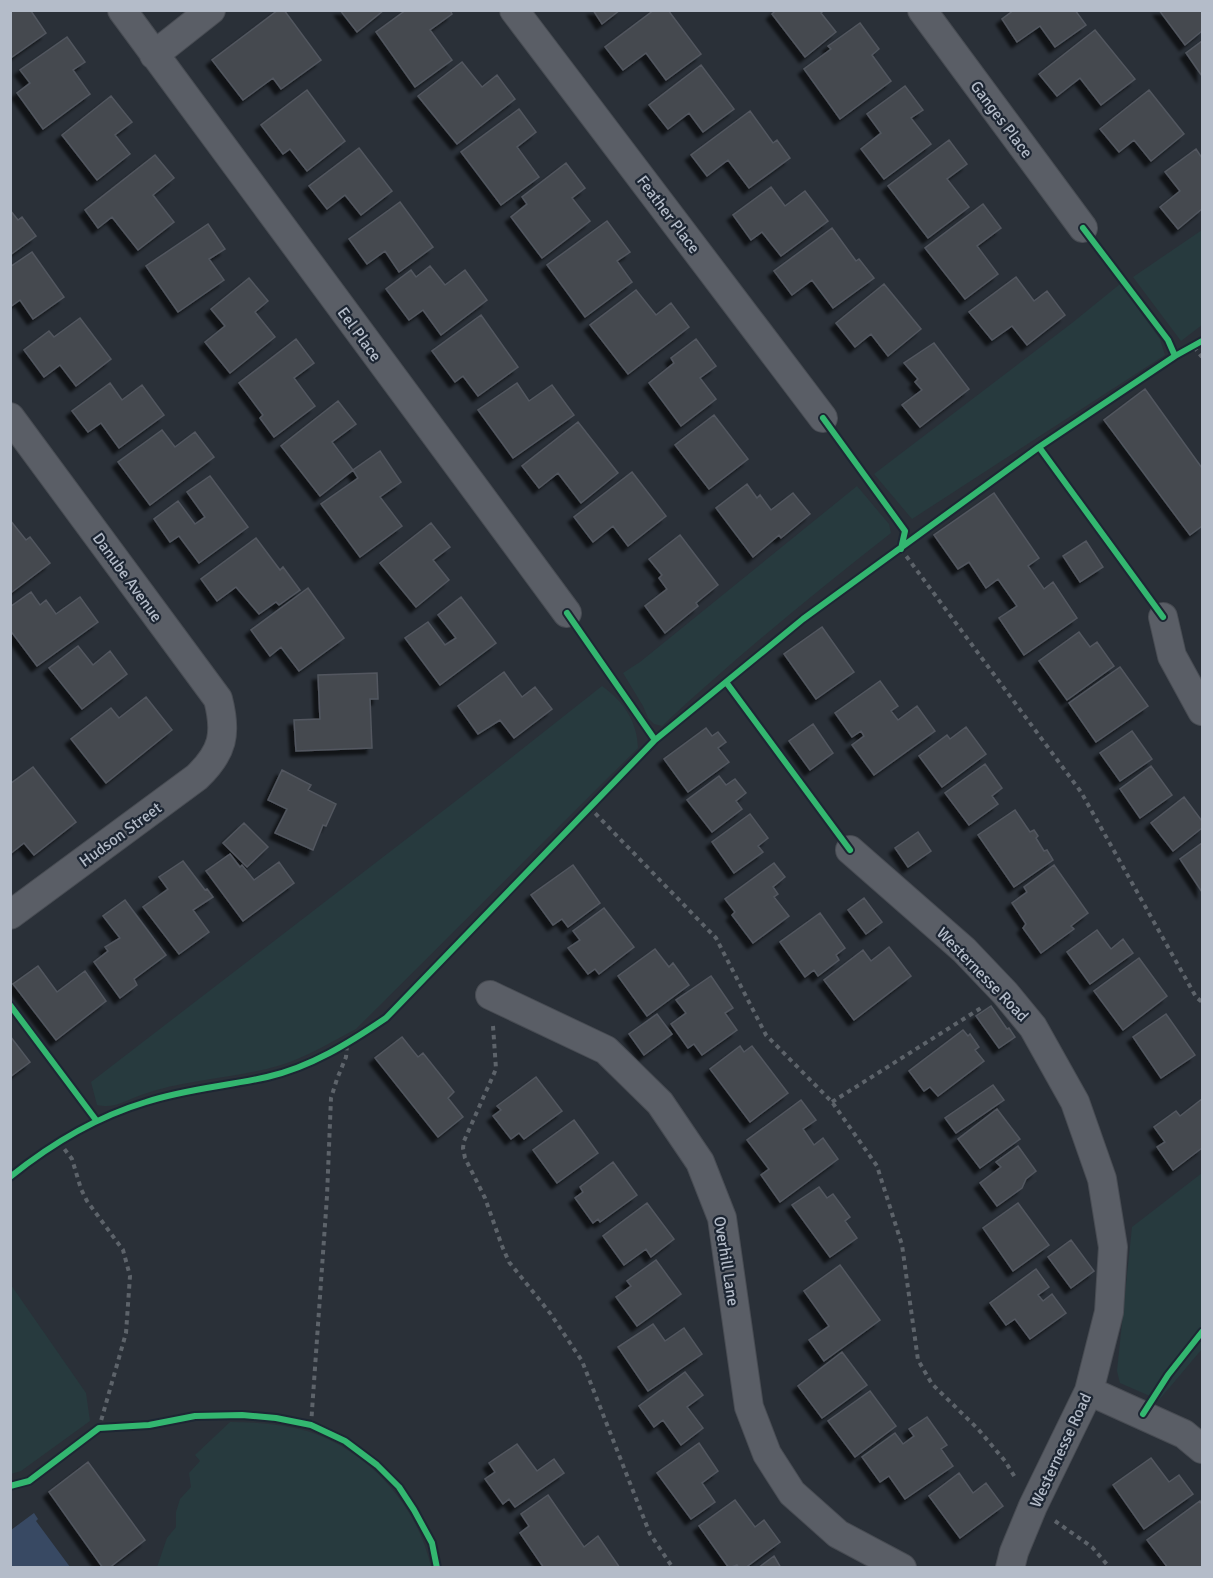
<svg xmlns="http://www.w3.org/2000/svg" width="1213" height="1578" viewBox="0 0 1213 1578" font-family="Signika,sans-serif">
  <style>
    .green { fill: #273a3e }
    .water { fill: #384963 }
    .building { fill: #444950; stroke: #52575f; stroke-width: 1.5; filter: url(#shadow) }
    .lines { fill: none; stroke-linecap: round; stroke-linejoin: round }
    .minor-casing { stroke: #484c53; stroke-width: 30 }
    .path { stroke: #5d636a; stroke-width: 4; stroke-dasharray: 4.5 4.5; stroke-linecap: butt }
    .minor { stroke: #5a5e66; stroke-width: 28 }
    .cycleway-casing { stroke: #1d2633; stroke-width: 10 }
    .cycleway { stroke: #33b770; stroke-width: 6 }
    .labels { text-anchor: middle; stroke-width: 4.5; stroke-linejoin: round; paint-order: stroke }
    .street-label { font-size: 16px; fill: #b4bcc9; stroke: #1d2633 }
  </style>
  <defs>
    <filter id="shadow"><feDropShadow dx="-5.5" dy="5.5" stdDeviation="1.5" flood-color="#0009"/></filter>
  </defs>
  <rect width="100%" height="100%" fill="#2a3038"/>
  <path class="green" d="M1202 230V325L1181 341 1133 277Z
    M1120 284 1160 339 1165 355 912 519 874 474 1072 323Z
    M857 486 889 524 891 533C812 595 735 658 662 726L654 724 648 718 643 706 623 673 640 662Z
    M602 686C624 702 637 721 638 748L356 1029C331 1042 307 1057 281 1065 235 1079 186 1079 141 1095 124 1101 115 1109 97 1105L91 1082 483 780Z
    M1202 1173V1349L1159 1400 1120 1383 1117 1371 1132 1227Z
    M11 1285 86 1393 90 1421 21 1471 11 1474Z
    M230 1422C255 1422 282 1424 307 1431 368 1450 418 1506 431 1567H157L167 1538 176 1527V1512L180 1499 191 1487 189 1473 200 1461 195 1455Z"/>
  <path class="water" d="M34 1513 38 1519 36 1521 70 1567H11V1530Z"/>
  <path class="building" d="M10 10H32L31 11 46 33 12 57 10 55Z
    M278 10H284L321 60 281 89 273 78 243 100 212 60Z
    M340 10H384L357 32Z
    M406 10H450L452 14 430 30 452 60 415 87 376 32Z
    M593 10H620L602 24Z
    M654 10H668L701 54 666 80 646 53 623 70 605 47Z
    M776 10H824L821 13 836 32 805 57 772 14Z
    M1014 10H1075L1086 25 1055 47 1040 26 1017 42 1002 19Z
    M1159 10H1202V31L1185 45Z
    M860 23 879 49 872 55 891 81 840 119 804 69 831 49 828 46Z
    M1095 30 1135 79 1101 105 1080 78 1057 96 1039 74Z
    M67 37 85 62 73 70 90 94 43 129 17 93 30 83 20 70Z
    M1202 41V76L1186 53Z
    M462 62 482 87 497 75 515 99 457 144 418 96Z
    M701 65 734 109 703 132 689 113 668 129 649 105Z
    M905 86 923 110 911 118 931 144 884 179 861 149 881 133 867 114Z
    M307 90 345 141 307 171 290 149 283 154 261 125Z
    M1149 90 1184 134 1151 161 1134 140 1119 152 1100 129Z
    M111 96 132 122 115 135 130 154 97 180 62 135Z
    M519 109 536 132 517 147 539 177 501 205 461 152Z
    M750 111 773 143 777 140 790 158 749 188 728 160 707 176 691 155Z
    M949 140 967 164 947 179 969 207 928 238 888 186Z
    M359 148 392 191 361 215 345 195 327 209 309 186Z
    M1196 149 1202 158V209L1178 229 1160 207 1180 191 1165 172Z
    M155 155 174 178 153 195 174 222 138 250 112 217 98 228 85 210Z
    M566 163 585 188 572 198 590 221 542 258 511 217 527 204 522 197Z
    M771 187 785 206 805 191 828 221 781 256 762 232 751 240 733 215Z
    M400 202 433 247 399 272 385 251 367 264 349 239Z
    M983 204 1001 228 977 246 998 274 965 299 925 248Z
    M10 210 18 220 22 217 36 236 10 255Z
    M607 221 630 252 617 261 632 282 585 317 547 265Z
    M208 224 225 249 209 259 224 280 178 312 146 266Z
    M832 228 856 261 859 259 874 278 833 308 812 280 792 295 774 271Z
    M32 252 64 297 33 319 20 300 10 307V267Z
    M430 266 445 285 465 270 487 300 441 335 423 310 409 320 386 289 411 270 416 277Z
    M1016 277 1034 301 1047 291 1065 315 1027 345 1012 326 992 340 969 312Z
    M249 278 268 301 255 312 275 337 230 373 205 342 225 326 211 309Z
    M884 284 921 329 888 356 871 334 855 347 836 323Z
    M636 290 656 315 671 303 689 327 628 374 590 325Z
    M481 315 518 367 478 396 463 376 455 382 432 351Z
    M80 318 111 359 76 386 60 365 44 377 24 350 49 331 54 337Z
    M296 339 314 363 294 378 315 406 274 437 260 418 263 415 239 383Z
    M696 339 716 366 700 378 716 399 681 426 649 383 674 363 671 358Z
    M934 343 969 389 920 427 902 405 922 390 915 382 918 379 904 363Z
    M110 383 122 400 142 385 164 415 119 448 101 423 88 432 72 411Z
    M517 383 529 401 552 385 574 415 513 458 478 410Z
    M1145 389 1202 468V526L1190 535 1104 420Z
    M338 401 356 424 332 442 353 470 320 496 281 446Z
    M714 415 748 459 709 489 675 445Z
    M578 422 618 473 581 503 558 473 539 488 522 466Z
    M162 430 175 447 195 432 214 457 150 505 118 462Z
    M380 451 401 482 380 497 402 526 360 557 321 504 358 478 353 470Z
    M632 472 666 516 628 546 613 526 593 542 574 517Z
    M210 476 248 527 199 563 179 536 170 542 154 519 178 501 195 524 205 517 187 492Z
    M747 484 757 498 760 495 771 510 793 493 810 514 781 538 779 535 753 557 716 508Z
    M994 493 1039 558 1028 566 1044 589 1053 582 1077 618 1024 655 999 618 1017 606 998 579 986 588 969 562 958 569 934 535Z
    M10 520 26 540 30 537 50 563 12 592 10 589Z
    M431 523 450 547 433 560 449 580 416 607 380 563Z
    M680 535 718 585 696 603 698 606 665 633 645 606 667 589 659 578 662 575 649 559Z
    M256 538 280 570 283 567 300 590 279 605 276 602 259 614 236 587 217 601 201 579Z
    M1086 541 1103 567 1080 582 1063 556Z
    M308 588 344 638 299 671 281 647 270 656 251 630Z
    M31 592 40 605 46 600 56 614 80 597 98 622 37 666 10 630V607Z
    M461 597 496 643 440 685 405 638 428 622 445 645 456 638 438 615Z
    M822 627 854 672 816 699 784 654Z
    M1079 632 1090 647 1097 642 1114 666 1067 700 1039 661Z
    M78 646 93 665 110 651 127 674 82 709 49 668Z
    M1120 667 1148 706 1096 742 1069 703Z
    M504 672 522 697 535 687 552 709 514 738 500 720 478 734 458 706Z
    M377 673 378 699H370L372 748 296 751 294 720 320 719 318 675Z
    M880 681 898 706 891 711 898 720 917 706 935 731 874 775 852 745 864 736 861 731 852 737 835 713Z
    M146 697 172 730 106 783 71 739 111 708 119 718Z
    M813 724 833 753 810 770 789 741Z
    M966 727 986 754 942 787 919 756 947 735 950 739Z
    M706 728 712 736 718 732 726 742 718 748 729 762 688 792 664 759Z
    M1132 731 1152 759 1120 781 1100 753Z
    M985 764 1002 788 992 796 998 804 969 825 945 793Z
    M1151 766 1172 795 1140 818 1120 789Z
    M33 767 76 822 34 855 24 843 10 854V784Z
    M282 770 311 785 308 790 336 804 326 826 323 825 313 850 275 833 287 809 268 800Z
    M719 776 726 785 735 779 746 793 736 801 742 809 712 832 687 800Z
    M1184 797 1202 821V828L1173 851 1151 823Z
    M1015 810 1030 832 1034 830 1038 836 1036 838 1044 851 1047 850 1053 860 1014 887 978 835Z
    M750 814 768 838 758 846 763 852 734 873 712 842Z
    M244 823 268 847 247 867 223 843Z
    M918 832 931 851 908 867 895 848Z
    M1202 843V892L1180 859Z
    M230 854 240 867 242 865 254 880 279 862 294 883 243 921 206 871Z
    M183 861 205 890 207 889 213 897 193 910 209 932 179 954 143 907 168 889 159 877Z
    M774 863 785 877 773 887 778 894 774 897 789 916 753 943 732 915 735 912 725 899Z
    M573 865 600 903 568 927 562 919 553 925 531 895Z
    M1054 865 1088 913 1071 926 1074 929 1041 953 1023 928 1026 924 1012 903 1027 892 1024 887Z
    M864 898 882 922 866 934 848 910Z
    M125 900 166 955 134 979 137 985 120 998 94 962 108 951 105 947 120 938 103 916Z
    M604 908 634 947 599 974 595 969 588 974 568 948 580 940 573 931Z
    M820 913 845 948 836 955 839 960 818 976 814 970 805 977 780 942Z
    M1097 930 1111 949 1123 939 1133 953 1090 984 1067 952Z
    M889 947 911 976 854 1020 824 980 863 950 871 961Z
    M655 949 669 967 673 963 689 985 647 1016 618 976Z
    M1139 958 1167 996 1123 1030 1094 991Z
    M38 966 57 992 85 971 106 1001 56 1040 13 984Z
    M711 976 733 1008 725 1013 737 1030 702 1055 694 1044 688 1048 671 1024 686 1013 676 1000Z
    M991 1006 1007 1029 1009 1028 1015 1037 999 1048 976 1016Z
    M657 1014 672 1034 644 1055 629 1034Z
    M1166 1014 1195 1055 1161 1078 1133 1037Z
    M963 1030 968 1036 970 1034 979 1047 975 1050 984 1061 938 1096 930 1087 924 1091 909 1071Z
    M10 1036 30 1062 10 1077Z
    M402 1037 418 1057 423 1053 454 1092 448 1098 463 1117 438 1137 375 1058Z
    M740 1046 744 1052 752 1046 788 1093 750 1122 710 1069Z
    M536 1077 562 1111 524 1139 519 1133 511 1139 493 1116 501 1110 497 1106Z
    M993 1085 1004 1100 956 1133 945 1118Z
    M1202 1099V1148L1173 1170 1157 1147 1165 1142 1154 1127 1176 1111 1180 1116Z
    M801 1100 816 1120 803 1129 814 1145 823 1138 838 1159 780 1202 761 1175 769 1169 747 1140Z
    M997 1109 1020 1139 980 1168 958 1139Z
    M574 1120 598 1153 557 1183 533 1150Z
    M1018 1146 1036 1171 1026 1179 1022 1188 997 1206 980 1183 1001 1167 996 1162Z
    M613 1162 637 1195 600 1222 598 1219 593 1223 575 1198 583 1192 580 1187Z
    M819 1187 827 1198 833 1194 850 1217 845 1221 857 1238 830 1257 792 1205Z
    M647 1203 674 1239 651 1257 646 1249 624 1265 603 1236Z
    M1018 1203 1049 1245 1013 1271 983 1228Z
    M1071 1240 1094 1271 1071 1288 1048 1257Z
    M656 1260 681 1294 637 1326 616 1297 631 1286 627 1281Z
    M840 1265 880 1320 824 1361 809 1340 829 1326 804 1291Z
    M1036 1269 1049 1287 1038 1295 1043 1301 1052 1294 1066 1313 1030 1339 1015 1319 1006 1325 990 1303Z
    M653 1324 665 1341 684 1328 702 1354 648 1391 618 1347Z
    M842 1352 867 1385 822 1418 798 1386Z
    M685 1372 703 1395 687 1407 703 1428 681 1445 663 1420 654 1427 639 1406Z
    M870 1391 896 1426 855 1457 828 1421Z
    M927 1417 947 1445 941 1449 953 1466 905 1499 889 1476 880 1482 862 1457 895 1433 903 1444 914 1436 909 1429Z
    M699 1443 718 1471 702 1483 715 1502 691 1519 657 1473Z
    M517 1444 537 1471 554 1459 564 1473 515 1507 509 1499 503 1504 485 1479 495 1472 489 1463Z
    M1151 1458 1169 1482 1179 1475 1193 1494 1144 1529 1113 1485Z
    M88 1462 145 1540 109 1568H103L49 1492Z
    M959 1473 973 1493 986 1483 1003 1506 960 1538 929 1496Z
    M548 1495 584 1547 598 1536 620 1568H544L520 1533 529 1526 521 1514Z
    M735 1500 755 1527 764 1520 780 1542 745 1568H739L737 1565 729 1568 699 1526Z
    M1200 1501 1202 1505V1568H1168L1147 1540Z
    M774 1556 781 1568H758Z"/>
  <g class="lines">
    <g class="minor-casing">
      <path id="minor" d="M122 10 567 613
        M514 10 823 418
        M922 10 1083 228
        M154 55 211 10
        M10 417 218 699C227 734 223 752 197 777L10 915
        M1163 617 1172 656 1202 711
        M850 850 964 950 1005 993 1033 1027 1075 1102 1102 1179 1113 1247 1109 1312 1089 1391 1033 1506 1014 1552 1010 1568
        M490 995 606 1050 660 1103 700 1162 722 1218 749 1407 767 1454 792 1493 838 1534 902 1568
        M1089 1391 1184 1434 1202 1449"/>
    </g>
    <path class="path" d="M1194 347 1202 357
      M901 549 1081 792 1196 997 1202 1002
      M589 807 716 938 766 1035 832 1102 877 1166 902 1245 918 1360 932 1384 978 1429 1005 1461 1016 1479
      M493 1026 496 1069 464 1141 463 1148 465 1158 485 1198 502 1246 509 1262 550 1313 582 1361 650 1534 673 1568
      M832 1102 981 1008
      M59 1142 72 1159 81 1189 87 1201 123 1250 130 1276 126 1333 99 1428
      M311 1425 327 1196 331 1098 337 1079 346 1057 347 1044
      M1055 1521 1092 1547 1110 1568"/>
    <use href="#minor" class="minor"/>
    <g class="cycleway-casing">
      <path id="cycleway" d="M1083 228 1168 340 1175 356
        M823 418 905 531 901 549
        M1039 447 1163 617
        M567 613 655 740
        M726 682 850 850
        M10 1005 96 1120
        M10 1177C51 1144 96 1117 146 1102 185 1089 227 1086 267 1077 311 1067 349 1043 386 1018L655 740 803 619 1039 447 1175 356 1202 341
        M1143 1414 1168 1375 1202 1332
        M10 1486 29 1481 99 1428 149 1425 195 1416 242 1415 276 1418 311 1425 345 1441 377 1465 399 1487 414 1510 432 1543 437 1568"/>
    </g>
    <use href="#cycleway" class="cycleway"/>
  </g>
  <g class="labels">
    <g class="street-label">
      <text transform="translate(1002 119) rotate(53)" y="6">Ganges Place</text>
      <text transform="translate(669 214) rotate(53)" y="6">Feather Place</text>
      <text transform="translate(360 334) rotate(54)" y="6">Eel Place</text>
      <text transform="translate(128 577) rotate(54)" y="6">Danube Avenue</text>
      <text transform="translate(120 834) rotate(-36)" y="6">Hudson Street</text>
      <text transform="translate(983 974) rotate(46)" y="6">Westernesse Road</text>
      <text transform="translate(727 1261) rotate(81)" y="6">Overhill Lane</text>
      <text transform="translate(1060 1450) rotate(-65)" y="6">Westernesse Road</text>
    </g>
  </g>
  <rect width="1213" height="1578" fill="none" stroke="#b4bcc9" stroke-width="24"/>
</svg>
